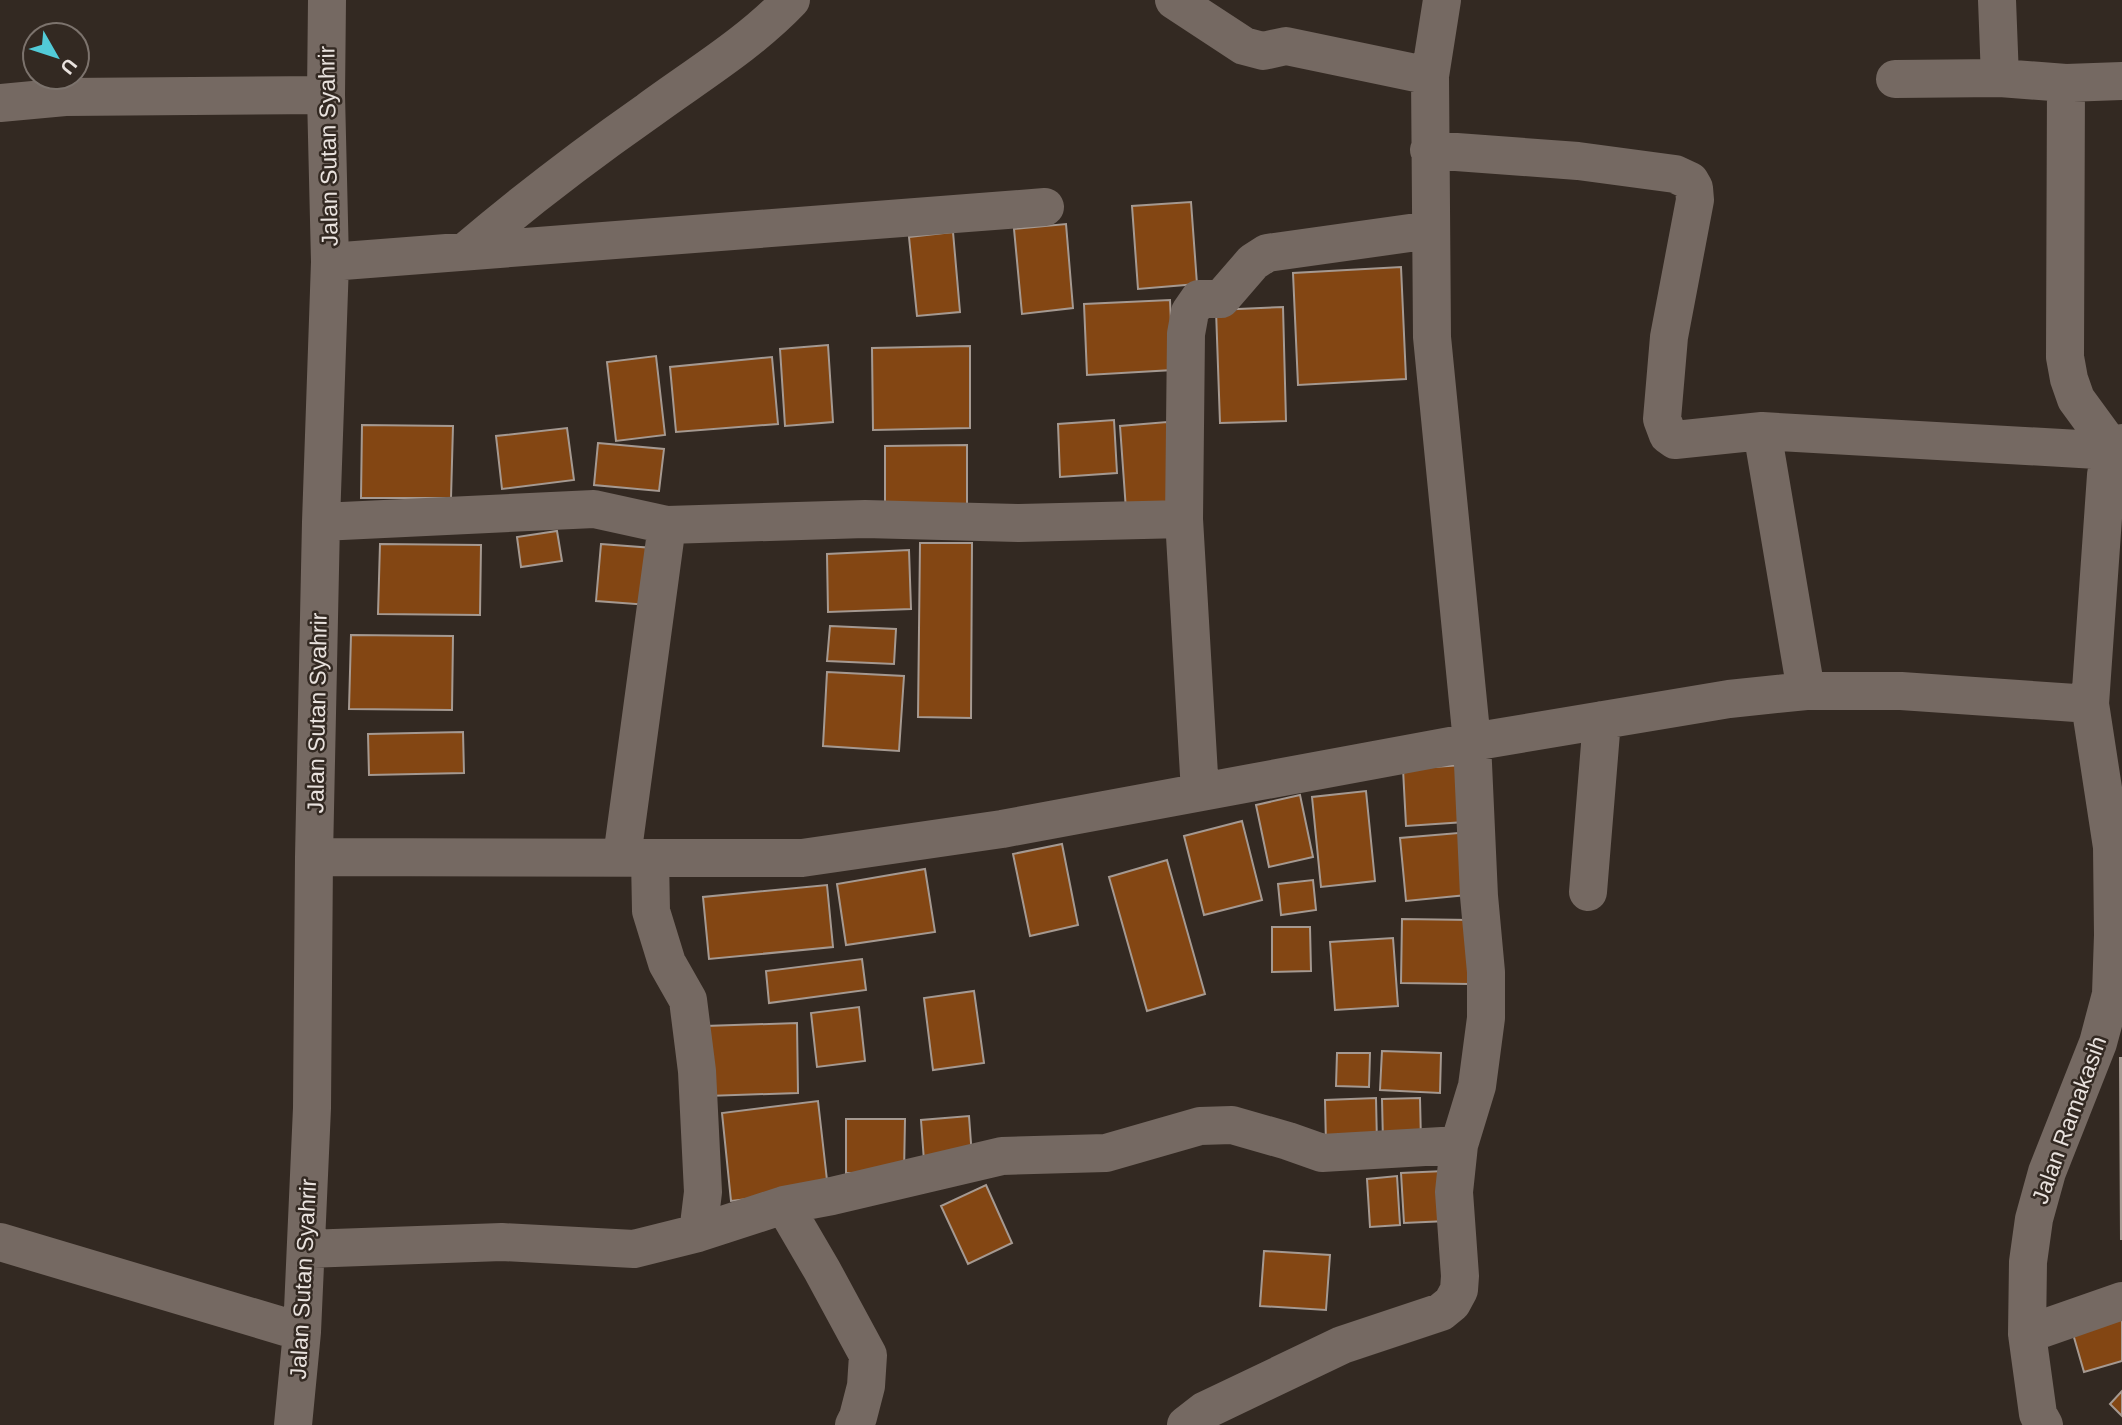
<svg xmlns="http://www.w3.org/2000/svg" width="2122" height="1425" viewBox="0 0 2122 1425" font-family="Helvetica,sans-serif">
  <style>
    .building { fill: #834613; stroke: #a59991; stroke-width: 2 }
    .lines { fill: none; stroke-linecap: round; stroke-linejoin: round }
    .minor { stroke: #756962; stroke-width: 38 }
    .labels { text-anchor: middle; stroke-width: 5; stroke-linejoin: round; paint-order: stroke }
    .street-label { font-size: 23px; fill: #e9e2de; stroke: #332922 }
  </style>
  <rect width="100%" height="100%" fill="#332922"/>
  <path class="building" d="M1191 202 1197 284 1138 289 1132 206Z
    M1066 224 1073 308 1022 314 1014 229Z
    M953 232 960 312 917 316 909 237Z
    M1401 267 1406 379 1298 385 1293 273Z
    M1170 300 1173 370 1087 375 1084 304Z
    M1283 307 1286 421 1220 423 1216 310Z
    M828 345 833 422 785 426 780 349Z
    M970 346V428L873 430 872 348Z
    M656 356 665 435 616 441 607 362Z
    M772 357 778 424 676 432 670 367Z
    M1114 420 1117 473 1060 477 1058 424Z
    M1167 422 1173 507 1126 510 1120 426Z
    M362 425 453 426 451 498H361Z
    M567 428 574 480 502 489 496 436Z
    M598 443 664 449 659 491 594 485Z
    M967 445V517L885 519V446Z
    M557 531 562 561 521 567 517 537Z
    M920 543H972L971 718 918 717Z
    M380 544 481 545 480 615 378 614Z
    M601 544 653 548 649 605 596 601Z
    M909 550 911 609 828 612 827 554Z
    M830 626 896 629 894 664 827 661Z
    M351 635 453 636 452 710 349 709Z
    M827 672 904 676 899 751 823 746Z
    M463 732 464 773 369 775 368 734Z
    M1463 765 1465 822 1406 826 1403 769Z
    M1366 791 1375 881 1321 887 1312 797Z
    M1300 795 1313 857 1269 867 1256 805Z
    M1242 821 1262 900 1204 915 1184 836Z
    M1470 832 1477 894 1406 901 1400 838Z
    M1062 844 1078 925 1030 936 1013 854Z
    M1167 860 1205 994 1147 1011 1109 877Z
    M925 869 935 932 846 945 837 884Z
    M1313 880 1316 910 1281 915 1278 884Z
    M827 885 833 947 709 959 703 897Z
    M1402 919 1471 920 1470 984 1401 983Z
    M1272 927H1310L1311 971 1272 972Z
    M1393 938 1398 1006 1335 1010 1330 942Z
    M862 959 866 990 769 1003 766 971Z
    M974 991 984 1063 933 1070 924 998Z
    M859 1007 865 1061 817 1067 811 1013Z
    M797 1023 798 1093 707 1096 705 1026Z
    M1382 1051 1441 1053 1440 1093 1380 1090Z
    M1337 1053H1370L1369 1087 1336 1086Z
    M2120 1058H2122L2121 1240Z
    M1376 1098 1377 1144 1326 1145 1325 1100Z
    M1420 1098 1421 1142 1383 1143 1382 1099Z
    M818 1101 828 1189 731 1201 722 1113Z
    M969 1116 972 1157 924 1161 921 1120Z
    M846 1119H905L904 1173H846Z
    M1444 1171 1447 1221 1404 1223 1401 1173Z
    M1397 1176 1400 1225 1370 1227 1367 1179Z
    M986 1185 1012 1243 968 1264 941 1206Z
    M1264 1251 1330 1255 1326 1310 1260 1306Z
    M2122 1319V1361L2084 1372 2073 1334Z
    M2122 1391V1416L2110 1404Z"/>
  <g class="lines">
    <path class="minor" d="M1174 0 1244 46 1263 51 1286 46 1430 76
      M1997 0 2000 78
      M1895 79 2000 78 2066 83 2065 357 2069 379 2076 399 2114 451
      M2066 83 2122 81
      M0 103 65 97 326 95
      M1429 150 1578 161 1675 174 1690 181 1694 188 1695 200 1669 337 1662 419 1668 435 1675 440 1762 431 2114 451
      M466 251C525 201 585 155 648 111 697 75 749 44 791 0
      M330 262 1045 207
      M1762 431 1806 691
      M321 522 594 509 667 525 865 519 1019 523 1184 519
      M1200 792 1184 519 1186 334 1190 312 1199 299H1221L1253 262 1267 253 1431 230
      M314 857 802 858 1002 829 1472 742 1729 699 1806 691H1901L2090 704
      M622 857 667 525
      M650 858 651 911 667 963 688 1000 697 1071 703 1192 698 1233
      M1588 892 1602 720
      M784 1205 822 1270 868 1355 866 1386 858 1417 854 1425
      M0 1242 302 1332
      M306 1249 502 1242 634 1249 698 1233 784 1205 832 1196 1002 1156 1106 1153 1200 1126 1232 1125 1288 1141 1322 1153 1459 1145
      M2027 1334 2122 1301
      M293 1425 302 1332 312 1108 314 857 321 522 330 262 326 95 327 0
      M1186 1425 1204 1411 1342 1345 1441 1312 1452 1303 1459 1290 1460 1276 1454 1192 1459 1145 1477 1086 1486 1018V972L1479 896 1472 742 1432 337 1430 76 1442 0
      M2044 1425 2038 1414 2027 1334 2028 1262 2034 1219 2047 1172 2098 1043 2111 994 2113 935 2112 847 2090 704 2106 475C2108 462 2111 451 2122 443"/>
  </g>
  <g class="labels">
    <g class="street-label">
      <text transform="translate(328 146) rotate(-91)" y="8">Jalan Sutan Syahrir</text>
      <text transform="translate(317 713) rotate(-89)" y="8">Jalan Sutan Syahrir</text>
      <text transform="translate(2069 1120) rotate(-70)" y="8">Jalan Ramakasih</text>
      <text transform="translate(303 1279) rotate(-87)" y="8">Jalan Sutan Syahrir</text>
    </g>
  </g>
  <g transform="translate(56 56) rotate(129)"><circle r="33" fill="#332922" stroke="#7c736d" stroke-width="2"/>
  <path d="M0-5L12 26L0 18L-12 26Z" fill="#52cbd8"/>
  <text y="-10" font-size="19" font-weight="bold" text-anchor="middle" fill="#e9e2de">U</text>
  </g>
</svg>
